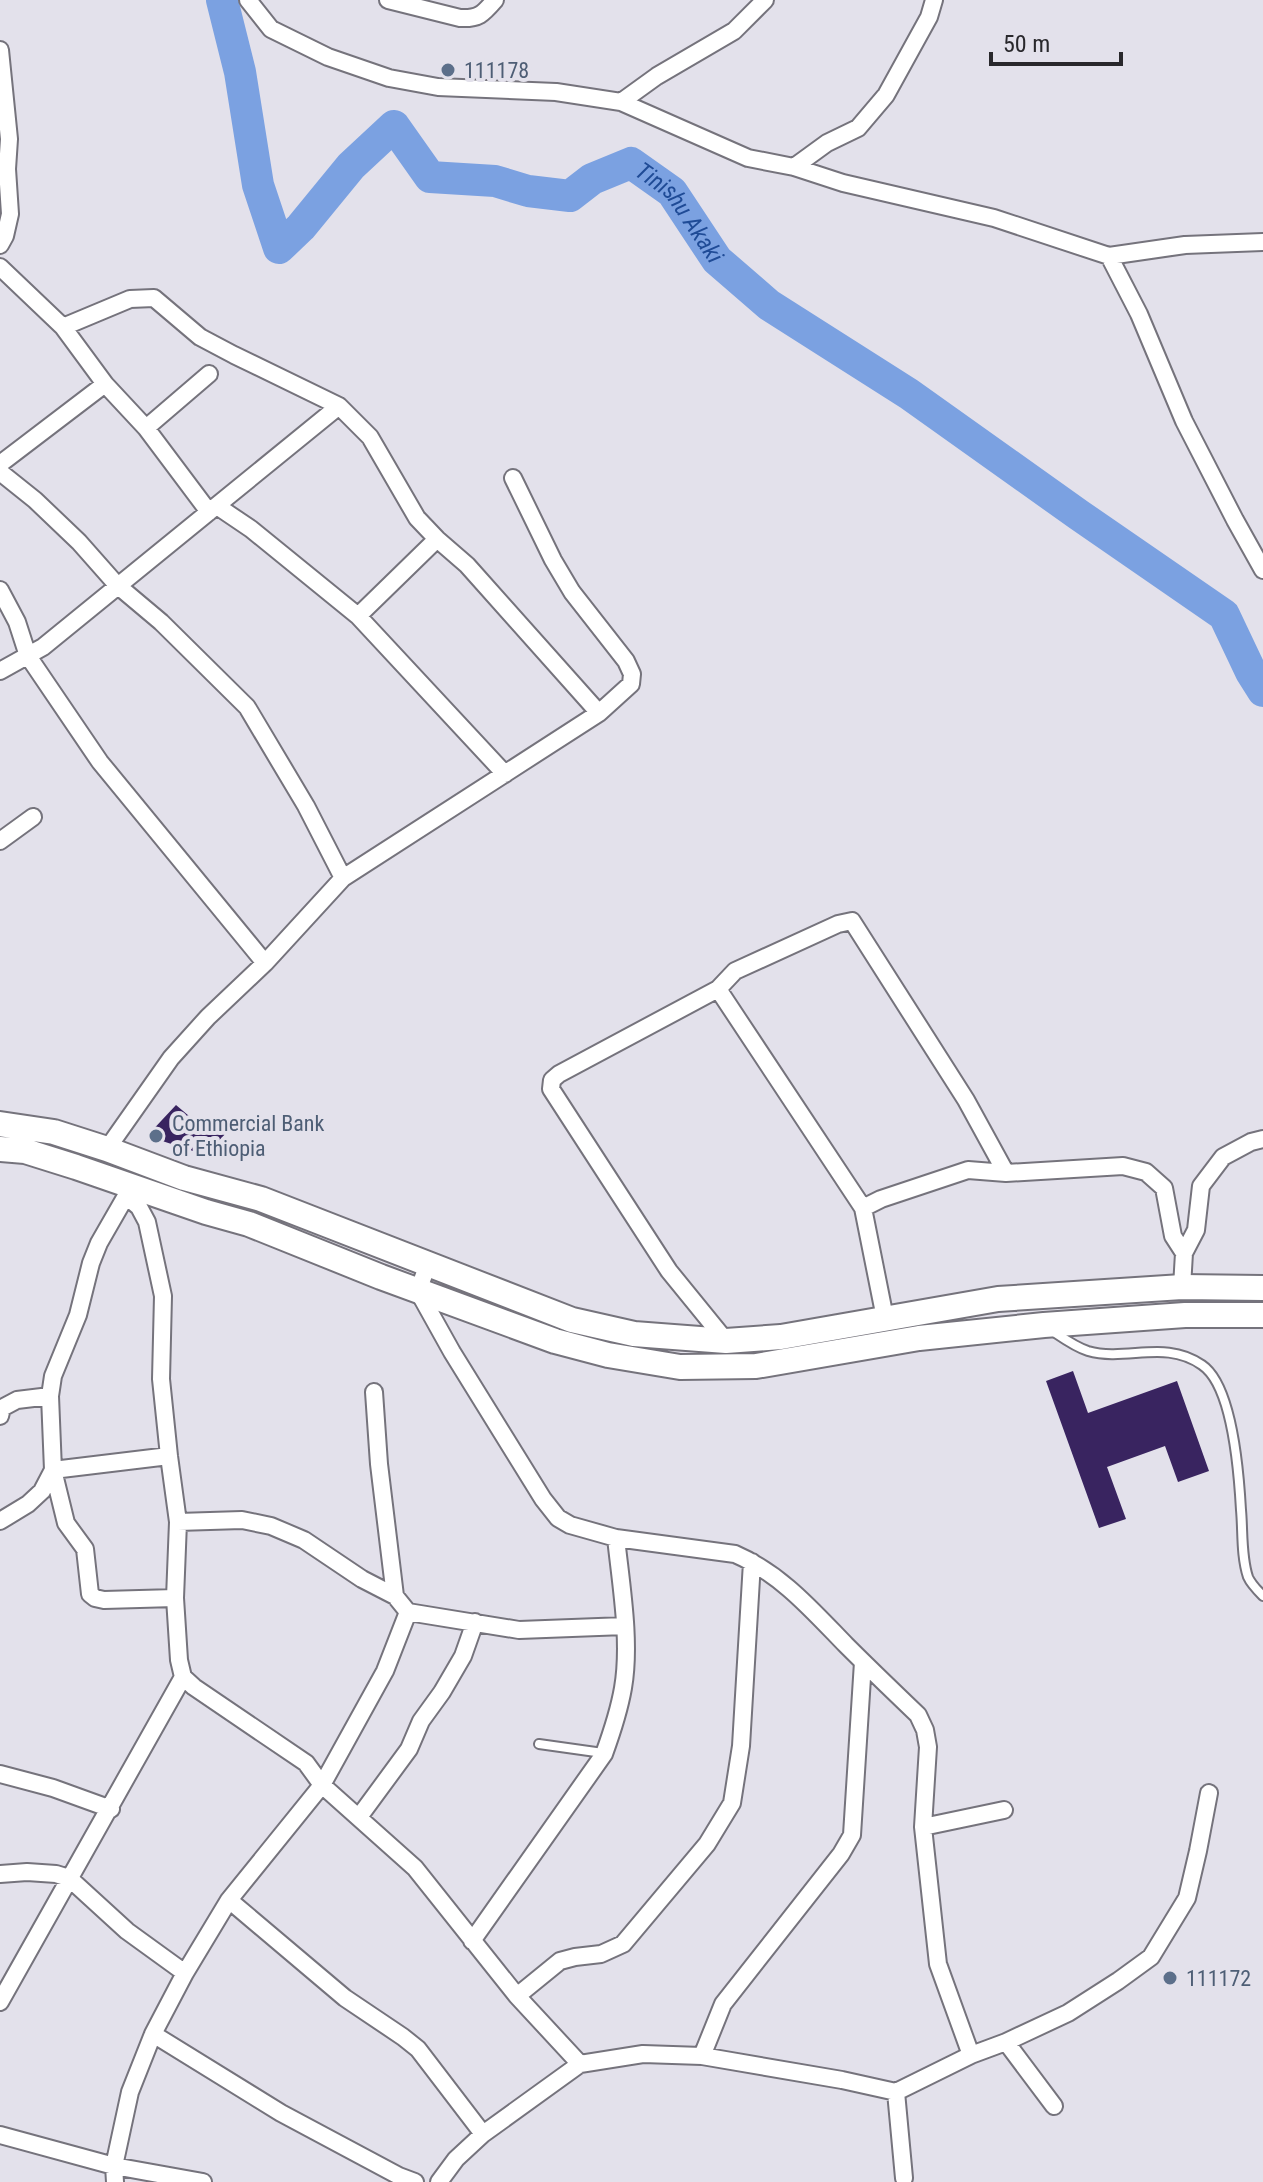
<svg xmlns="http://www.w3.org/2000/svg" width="1263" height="2182" viewBox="0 0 1263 2182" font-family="'Roboto Condensed',sans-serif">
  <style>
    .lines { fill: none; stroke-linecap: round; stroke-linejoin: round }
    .river { stroke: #7ba1e1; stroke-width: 32 }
    .building { fill: #392460 }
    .service-casing { stroke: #75737c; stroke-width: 12 }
    .minor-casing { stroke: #75737c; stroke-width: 20 }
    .primary-casing { stroke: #75737c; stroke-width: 28 }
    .service { stroke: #fff; stroke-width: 8 }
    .minor { stroke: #fff; stroke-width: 16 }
    .primary { stroke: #fff; stroke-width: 24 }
    .service-dot { fill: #5c6f8a; stroke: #e3e1eb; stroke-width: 3 }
    .labels { text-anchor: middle; stroke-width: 8; stroke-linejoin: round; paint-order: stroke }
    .service-label { font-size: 22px; fill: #4e5e75; stroke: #e3e1eb; text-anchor: start }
    .water-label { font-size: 24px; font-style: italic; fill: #1f4b96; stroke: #e3e1eb }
  </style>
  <rect width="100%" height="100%" fill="#e3e1eb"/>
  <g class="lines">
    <path class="river" id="s1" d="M222 0 240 72 258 185 279 248 301 227 351 166 394 126 430 177 495 181 528 191 570 196 592 179 631 163 672 192 717 260 769 305 909 394 1079 515 1224 615 1251 672 1263 691"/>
  </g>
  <path class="building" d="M176 1105 208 1132 220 1118 230 1129 205 1155 147 1136Z
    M1073 1371 1088 1413 1177 1381 1209 1471 1178 1482 1165 1446 1107 1467 1126 1519 1099 1528 1046 1381Z"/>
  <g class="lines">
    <g class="service-casing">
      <path id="service" d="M1051 1330C1063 1338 1075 1347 1088 1351 1127 1362 1165 1339 1202 1365 1233 1386 1239 1474 1241 1510 1243 1531 1241 1556 1248 1577 1251 1584 1258 1591 1263 1596
        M539 1744 603 1753"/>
    </g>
    <g class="minor-casing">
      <path id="minor" d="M248 0 271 29 328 57 389 78 438 87 556 92 621 102 748 158 794 167 843 183 994 218 1109 256 1185 245 1263 242
        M388 0 460 18C479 19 483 14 495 0
        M0 50 9 139 7 169 10 214 5 236 0 245
        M621 102 657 76 734 31 765 0
        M794 167 827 143 858 128 886 95 929 17 934 0
        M1109 256 1139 314 1184 421 1235 520 1263 570
        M0 267 63 327 105 384 146 428 209 512
        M63 327 130 299 154 298 200 337 234 355 339 406 370 437 417 518 437 539 467 565 599 713
        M146 428 209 374
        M0 464 105 384
        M0 472 35 500 79 542 117 585 161 622 247 707 306 806 343 878
        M217 506 251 529 358 616 505 774
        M0 590 17 622 28 656 100 762 265 963
        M358 616 437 539
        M0 671 43 647 339 406
        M0 841 33 817
        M718 989 863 1208 885 1318
        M107 1149 171 1058 208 1017 265 963 343 878 599 713 631 684 632 674 626 661 572 592 553 560 513 478
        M129 1186 126 1196 139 1207 147 1222 163 1296 161 1379 169 1456 178 1522 175 1598 179 1660 183 1677 194 1687 306 1763 322 1785 415 1868 517 1996 580 2064
        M863 1208 881 1199 968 1170 1006 1173 1123 1166 1146 1172 1164 1188 1173 1236 1184 1253
        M428 1264 418 1291 452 1352 543 1499 558 1518 570 1525 616 1538 735 1554C781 1574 811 1609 846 1645 869 1668 894 1692 918 1715L925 1730 928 1747 923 1827 938 1964 971 2055
        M1182 1287 1184 1253 1196 1230 1201 1186 1223 1157 1251 1142 1263 1139
        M726 1341 669 1271 551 1089 552 1080 559 1074 718 989 735 971 838 924 852 921 966 1100 1006 1173
        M374 1392 379 1464 395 1596 408 1612 519 1630 625 1626
        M0 1416 2 1408 17 1400 50 1396
        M169 1456 53 1470 66 1523 85 1549 90 1594 95 1598 104 1600 175 1598
        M0 1521 28 1504 42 1491 53 1470 50 1396 53 1376 78 1315 91 1263 99 1243 126 1196
        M178 1522 242 1520 271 1526 304 1540 362 1579 395 1596
        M0 1774 53 1788 111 1809
        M359 1817 409 1749 421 1721 442 1692 463 1656 475 1622
        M923 1827 1004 1810
        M0 1874 27 1872 56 1874 69 1878 127 1931 185 1973
        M229 1900 345 1998 403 2037 418 2049 483 2134
        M472 1941 604 1754C612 1732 619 1711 623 1688 631 1642 621 1585 616 1538
        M517 1996 560 1961 575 1957 601 1954 623 1944 707 1844 732 1803 741 1746 752 1562
        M0 2002 183 1677
        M153 2034 281 2113 399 2176 415 2182
        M1006 2042 1054 2106
        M702 2056 723 2004 841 1854 852 1835 863 1662
        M896 2092 904 2178
        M0 2135 114 2166 203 2182
        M115 2182 114 2166 130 2092 153 2034 185 1973 229 1900 322 1785 385 1671 408 1612
        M439 2182 456 2159 483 2134 580 2064 643 2054 702 2056 842 2080 896 2092 971 2055 1006 2042 1068 2013 1118 1981 1151 1957 1187 1898 1198 1851 1209 1793"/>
    </g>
    <g class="primary-casing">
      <path id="primary" d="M0 1124 54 1132 107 1149 184 1178 261 1199 572 1320 634 1334 726 1341 781 1337 998 1299 1182 1287 1263 1288
        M0 1149 25 1151 76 1167 206 1212 249 1224 381 1277 555 1341 608 1355 680 1367 756 1366 919 1338 1044 1325 1185 1315H1263"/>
    </g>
    <use href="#service" class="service"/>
    <use href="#minor" class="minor"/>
    <use href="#primary" class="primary"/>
  </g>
  <g class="service-dot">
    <circle cx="448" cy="70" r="8"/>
    <circle cx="156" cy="1136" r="8"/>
    <circle cx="1170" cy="1978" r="8"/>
  </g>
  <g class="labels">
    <g class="service-label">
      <text x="464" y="78">111178</text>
      <text x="172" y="1131">Commercial Bank<tspan x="172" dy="25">of Ethiopia</tspan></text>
      <text x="1186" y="1986">111172</text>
    </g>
    <g class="water-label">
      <text dy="8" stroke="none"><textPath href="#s1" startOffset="768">Tinishu Akaki</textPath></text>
    </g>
  </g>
  <path d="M991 52v12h130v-12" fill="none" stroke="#29282c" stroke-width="4"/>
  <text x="1003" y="52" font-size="24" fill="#29282c" stroke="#e3e1eb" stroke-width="6" paint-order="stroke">50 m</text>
</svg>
